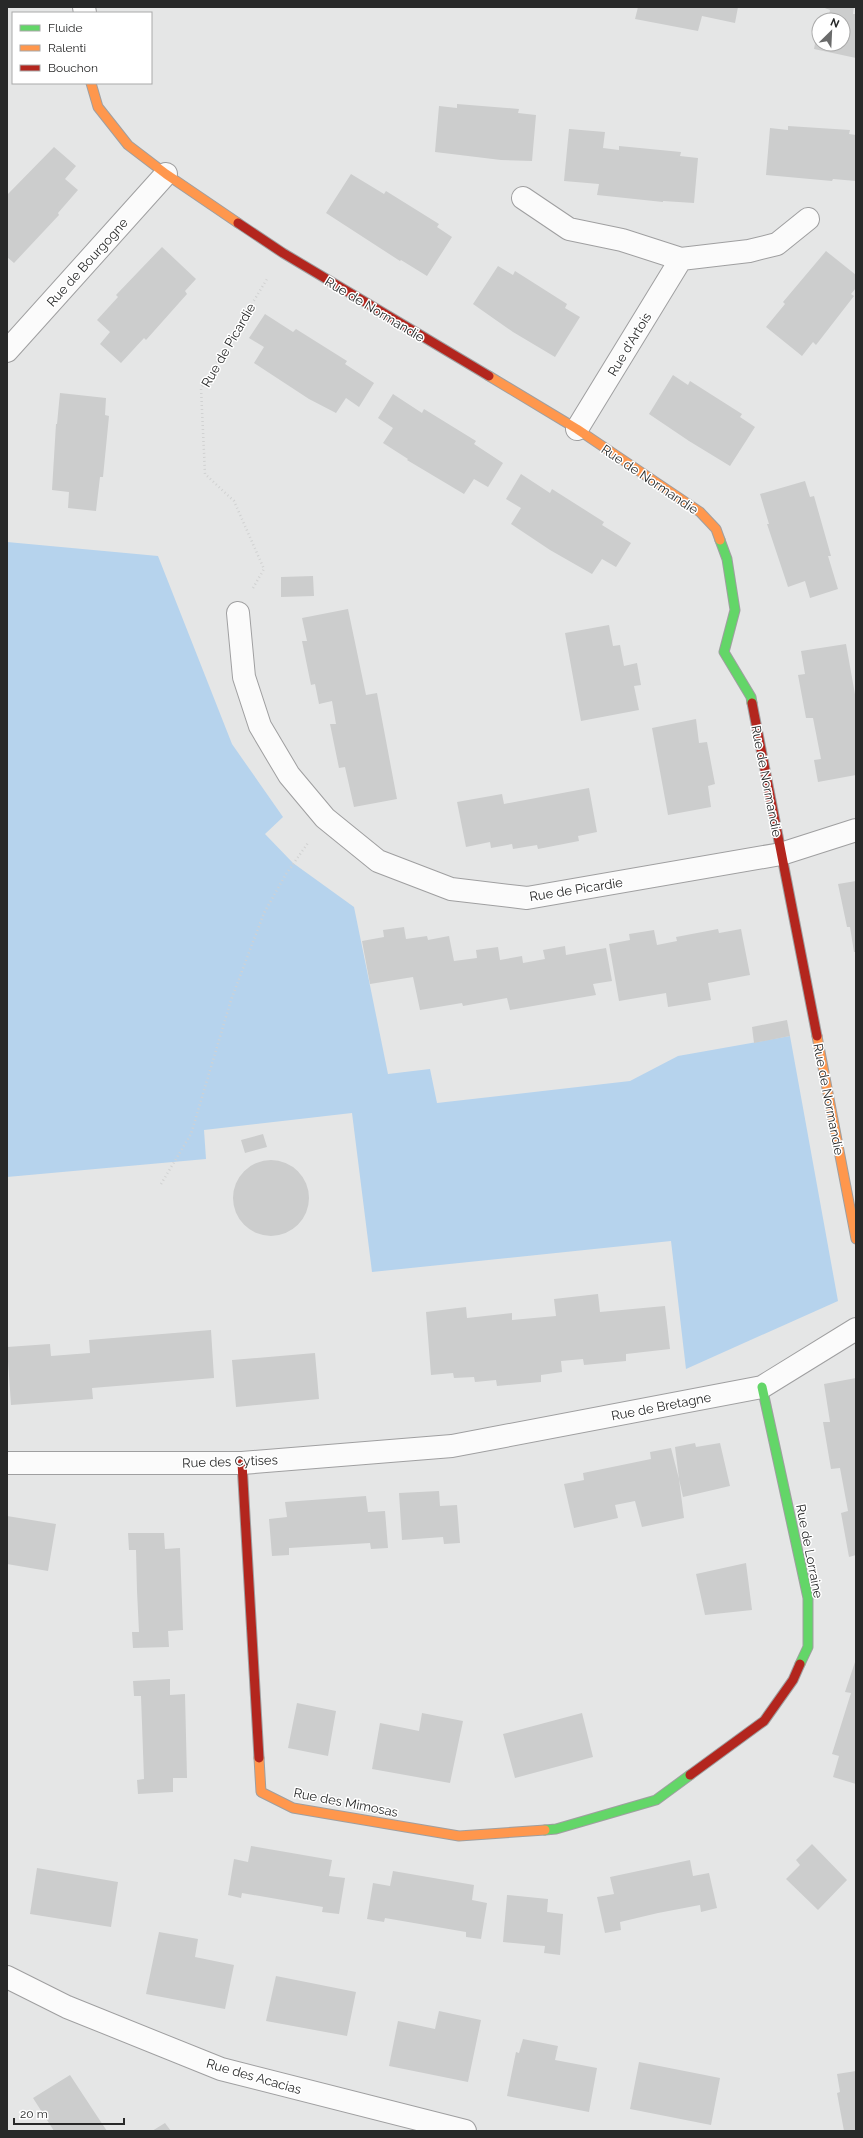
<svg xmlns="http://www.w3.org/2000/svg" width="863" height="2138" viewBox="0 0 863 2138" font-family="Raleway,sans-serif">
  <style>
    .green { fill: #b6d3ed }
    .building { fill: #cccdcd }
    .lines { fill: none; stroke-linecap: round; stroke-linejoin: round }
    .street-casing { stroke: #9f9fa0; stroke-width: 24 }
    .fast-casing { stroke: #9f9fa0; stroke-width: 11 }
    .slow-casing { stroke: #9f9fa0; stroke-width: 11 }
    .jam-casing { stroke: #9f9fa0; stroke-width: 11 }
    .path { stroke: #d1d2d2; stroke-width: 2.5; stroke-dasharray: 1 3; stroke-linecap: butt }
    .street { stroke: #fbfbfb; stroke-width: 22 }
    .fast { stroke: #63d668; stroke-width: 9 }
    .slow { stroke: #ff974d; stroke-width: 9 }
    .jam { stroke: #b3261e; stroke-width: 9 }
    .labels { text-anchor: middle; stroke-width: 3; stroke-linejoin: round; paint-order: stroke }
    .street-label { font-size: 13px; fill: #282929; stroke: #fff }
  </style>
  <rect width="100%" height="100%" fill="#e5e6e6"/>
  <path class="green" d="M7 542 158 556 232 744 283 817 265 834 293 863 354 907 388 1074 430 1069 437 1103 630 1081 678 1056 790 1036 838 1301 686 1369 671 1241 372 1272 352 1113 204 1130 206 1159 7 1177Z"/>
  <path class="building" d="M638 7H738L735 23 702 16 698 31 635 19Z
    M822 7H854L853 14H856V58L814 49 818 28 819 44H843V20H828L830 10Z
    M457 104 519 109 518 113 536 115 532 161 501 160 435 152 439 106 457 108Z
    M788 126 850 130 849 134 856 135V181L833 179 832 181 766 175 770 128 788 130Z
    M569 129 605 132 603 148 619 150V146L681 152 680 156 698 158 694 203 663 201V202L597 195 599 184 564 181Z
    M54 147 76 166 65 179 78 190 58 213 59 215 14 263 7 257V195Z
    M351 174 384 194 386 191 439 224 437 227 452 237 427 276 401 260 400 261 326 213Z
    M162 247 196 279 185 291 187 294 146 340 144 338 121 363 100 344 110 332 97 320 118 297 116 295Z
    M826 251 856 275V288L851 294 854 296 816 345 813 342 802 356 766 327 785 304 783 302Z
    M498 266 513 275 515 271 567 304 565 308 580 317 555 357 513 332 473 304Z
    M265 314 293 332 296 329 347 361 345 364 374 383 359 407 346 398 336 413 309 399 254 363 264 347 249 338Z
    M673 375 688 385 690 381 742 414 740 417 755 427 730 466 689 441 649 414Z
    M60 393 106 398 105 415 109 416 103 477H100L96 511 68 508 69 492 52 490 56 424H57Z
    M393 394 422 413 424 409 476 441 474 444 503 463 488 487 474 479 464 494 407 460 408 459 383 443 393 428 378 418Z
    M521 474 550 493 552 489 604 522 602 525 631 543 616 567 602 559 592 574 550 550 511 524 521 508 506 499Z
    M805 481 810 497 814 496 831 556H828L838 589 810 598 805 581 788 587 767 524H769L760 494Z
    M313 576 314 596 281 597V577Z
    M348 609 366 695 377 693 397 799 354 807 345 767 339 768 330 724H336L332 701 319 704 315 684 311 685 302 641H307L302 618Z
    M609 625 613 646 620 645 624 666 637 663 641 685 634 686 639 710 581 721 565 633Z
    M846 644 856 700V775L818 782 814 760 821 759 813 718H806L798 675 805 674 801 651Z
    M696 719 699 743 707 742 715 784 708 786 711 807 668 815 652 728Z
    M589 788 597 832 578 836 579 841 538 849 537 845 513 849 512 844 491 848 490 842 466 847 457 802 502 794 504 804Z
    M856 881V952H854L850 927H847L838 884Z
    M404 927 406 939 427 936 428 940 449 936 454 961 477 958 476 950 498 947 500 960 522 956 523 963 545 959 543 950 565 946 566 955 606 948 612 981 593 984 596 995 510 1010 507 998 463 1006 462 1003 420 1010 413 977 370 984 362 941 384 937 383 930Z
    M718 929 719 933 741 929 750 975 708 983 711 1000 668 1007 666 993 619 1001 609 944 630 940 629 934 654 930 657 945 677 941 676 937Z
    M787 1020 790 1036 754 1043 752 1027Z
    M263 1134 267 1147 245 1153 241 1140Z
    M233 1198a38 38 0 1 1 76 0a38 38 0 1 1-76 0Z
    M598 1294 600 1312 665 1306 670 1349 626 1354V1361L584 1365 583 1359 561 1361 562 1372 541 1375V1382L497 1386 496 1380 475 1382 474 1377 454 1378 453 1373 431 1375 426 1312 466 1307 467 1318 512 1313V1320L556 1316 554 1299Z
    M211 1330 214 1378 92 1388 93 1399 11 1405 7 1347 50 1344 51 1356 90 1353 89 1340Z
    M315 1353 319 1399 236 1407 232 1360Z
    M856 1378V1555L849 1557 841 1513 848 1511 840 1468 831 1469 823 1422H830L824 1384Z
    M695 1443 696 1447 720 1443 730 1486 683 1497 679 1479 684 1518 642 1527 635 1501 615 1505 618 1518 574 1528 564 1484 584 1480 583 1473 651 1459 650 1452 671 1448 679 1479 675 1447Z
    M439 1491 440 1506 457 1505 460 1543 444 1544 443 1537 402 1540 399 1493Z
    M366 1496 368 1512 385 1511 388 1548 371 1549 370 1543 289 1548V1555L272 1556 269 1519 287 1517 285 1502Z
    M7 1516 56 1524 48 1571 7 1564Z
    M128 1533H164L165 1549 180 1548 183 1630 168 1631 169 1647 133 1648 132 1632H139L137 1591 136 1550H129Z
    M746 1563 752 1610 705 1615 696 1574Z
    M856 1659V1784L833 1777 839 1756 832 1754 851 1693 845 1692Z
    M170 1679V1695L185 1694 187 1778H173V1792L138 1794 137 1780 144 1779 141 1696H134L133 1681Z
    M297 1703 336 1711 328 1756 288 1748Z
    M422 1713 463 1721 450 1783 372 1769 380 1723 419 1731Z
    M582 1713 593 1757 515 1778 503 1734Z
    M812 1844 847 1880 818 1910 786 1879 800 1865 796 1860Z
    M251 1846 332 1860 329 1876 345 1878 339 1914 322 1912 323 1907 242 1893 241 1898 228 1895 234 1859 248 1862Z
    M690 1860 693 1876 709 1873 717 1908 701 1912 700 1905 658 1913 620 1922 621 1930 605 1933 597 1897 614 1894 610 1877Z
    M37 1868 118 1882 111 1927 30 1914Z
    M393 1871 474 1885 472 1900 487 1903 481 1939 466 1937V1932L385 1918 384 1922 367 1919 373 1883 390 1886Z
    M507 1895 548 1899 547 1912 563 1914 560 1955 544 1953 545 1946 503 1942Z
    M159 1932 198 1939 195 1957 234 1965 225 2009 146 1994Z
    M276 1976 356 1992 347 2036 266 2021Z
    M439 2011 481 2020 468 2082 389 2066 398 2021 435 2029Z
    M523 2039 558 2046 555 2060 597 2068 589 2112 507 2096 516 2052 519 2053Z
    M639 2062 720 2078 711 2125 630 2109Z
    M856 2071V2131H844L837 2093 840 2092 837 2074Z
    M70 2075 95 2113 107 2131H54L33 2098Z
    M165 2123 171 2131H152Z"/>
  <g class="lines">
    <g class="street-casing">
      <path id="street" d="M84 7 85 13
        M523 198 569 229 622 240 681 259
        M7 351 166 174
        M577 429 681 259 749 251 777 244 808 219
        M238 613 244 677 260 726 289 775 325 818 378 861 451 889 527 898 781 854 856 830
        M7 1463H242L452 1446 762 1387 856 1329
        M7 1977 67 2007 221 2069 465 2131"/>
    </g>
    <g class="fast-casing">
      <path id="fast" d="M720 540 727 559 735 610 724 652 751 697 752 703
        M762 1387 808 1598V1647L800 1664
        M545 1830 556 1829 656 1800 690 1775"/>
    </g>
    <g class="slow-casing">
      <path id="slow" d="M91 83 98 107 128 145 166 174 238 223
        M489 376 577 429 700 512 716 529 720 540
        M817 1036 856 1239
        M259 1758 261 1792 293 1808 459 1836 545 1830"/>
    </g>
    <g class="jam-casing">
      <path id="jam" d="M238 223 283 253 489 376
        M752 703 817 1036
        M242 1463 259 1758
        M690 1775 764 1721 793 1680 800 1664"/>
    </g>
    <path class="path" d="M253 588 264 569 234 501 205 474 201 388 267 279
      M161 1184 191 1134 231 1000 264 913 286 874 308 843"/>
    <use href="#street" class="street"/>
    <use href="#fast" class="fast"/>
    <use href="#slow" class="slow"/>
    <use href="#jam" class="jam"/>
  </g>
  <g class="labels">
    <g class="street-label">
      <text transform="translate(87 262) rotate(-48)" y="5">Rue de Bourgogne</text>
      <text transform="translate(375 309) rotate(31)" y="5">Rue de Normandie</text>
      <text transform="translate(629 344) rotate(-59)" y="5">Rue d'Artois</text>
      <text transform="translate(228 345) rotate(-60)" y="5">Rue de Picardie</text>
      <text transform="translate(650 479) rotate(34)" y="5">Rue de Normandie</text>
      <text transform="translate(767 781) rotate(79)" y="5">Rue de Normandie</text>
      <text transform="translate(576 889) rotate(-9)" y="5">Rue de Picardie</text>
      <text transform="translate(829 1099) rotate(79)" y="5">Rue de Normandie</text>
      <text transform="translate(661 1406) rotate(-11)" y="5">Rue de Bretagne</text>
      <text transform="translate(230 1461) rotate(-2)" y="5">Rue des Cytises</text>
      <text transform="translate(810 1551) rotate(79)" y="5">Rue de Lorraine</text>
      <text transform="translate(346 1802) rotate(11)" y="5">Rue des Mimosas</text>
      <text transform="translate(254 2076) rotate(16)" y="5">Rue des Acacias</text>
    </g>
  </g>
  <rect width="863" height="2138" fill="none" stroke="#282929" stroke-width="16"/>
  <rect x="12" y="12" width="140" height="72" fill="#ffffff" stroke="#a9a9a9"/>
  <rect x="20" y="25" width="20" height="6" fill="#63d668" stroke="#a9a9a9"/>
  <text x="48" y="32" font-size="12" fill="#282929">Fluide</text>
  <rect x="20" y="45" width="20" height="6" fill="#ff974d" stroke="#a9a9a9"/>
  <text x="48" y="52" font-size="12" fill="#282929">Ralenti</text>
  <rect x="20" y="65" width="20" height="6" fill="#b3261e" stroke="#a9a9a9"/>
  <text x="48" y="72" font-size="12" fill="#282929">Bouchon</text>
  <g transform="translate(831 32) rotate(24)"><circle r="19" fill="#ffffff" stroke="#a9a9a9"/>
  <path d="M0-3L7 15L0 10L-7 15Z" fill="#6a6b6b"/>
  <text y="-6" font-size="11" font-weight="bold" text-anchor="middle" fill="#282929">N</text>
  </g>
  <path d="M14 2118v6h110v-6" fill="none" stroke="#282929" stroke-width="2"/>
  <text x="20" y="2118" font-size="12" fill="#282929" stroke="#ffffff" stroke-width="3" paint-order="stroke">20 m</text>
</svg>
